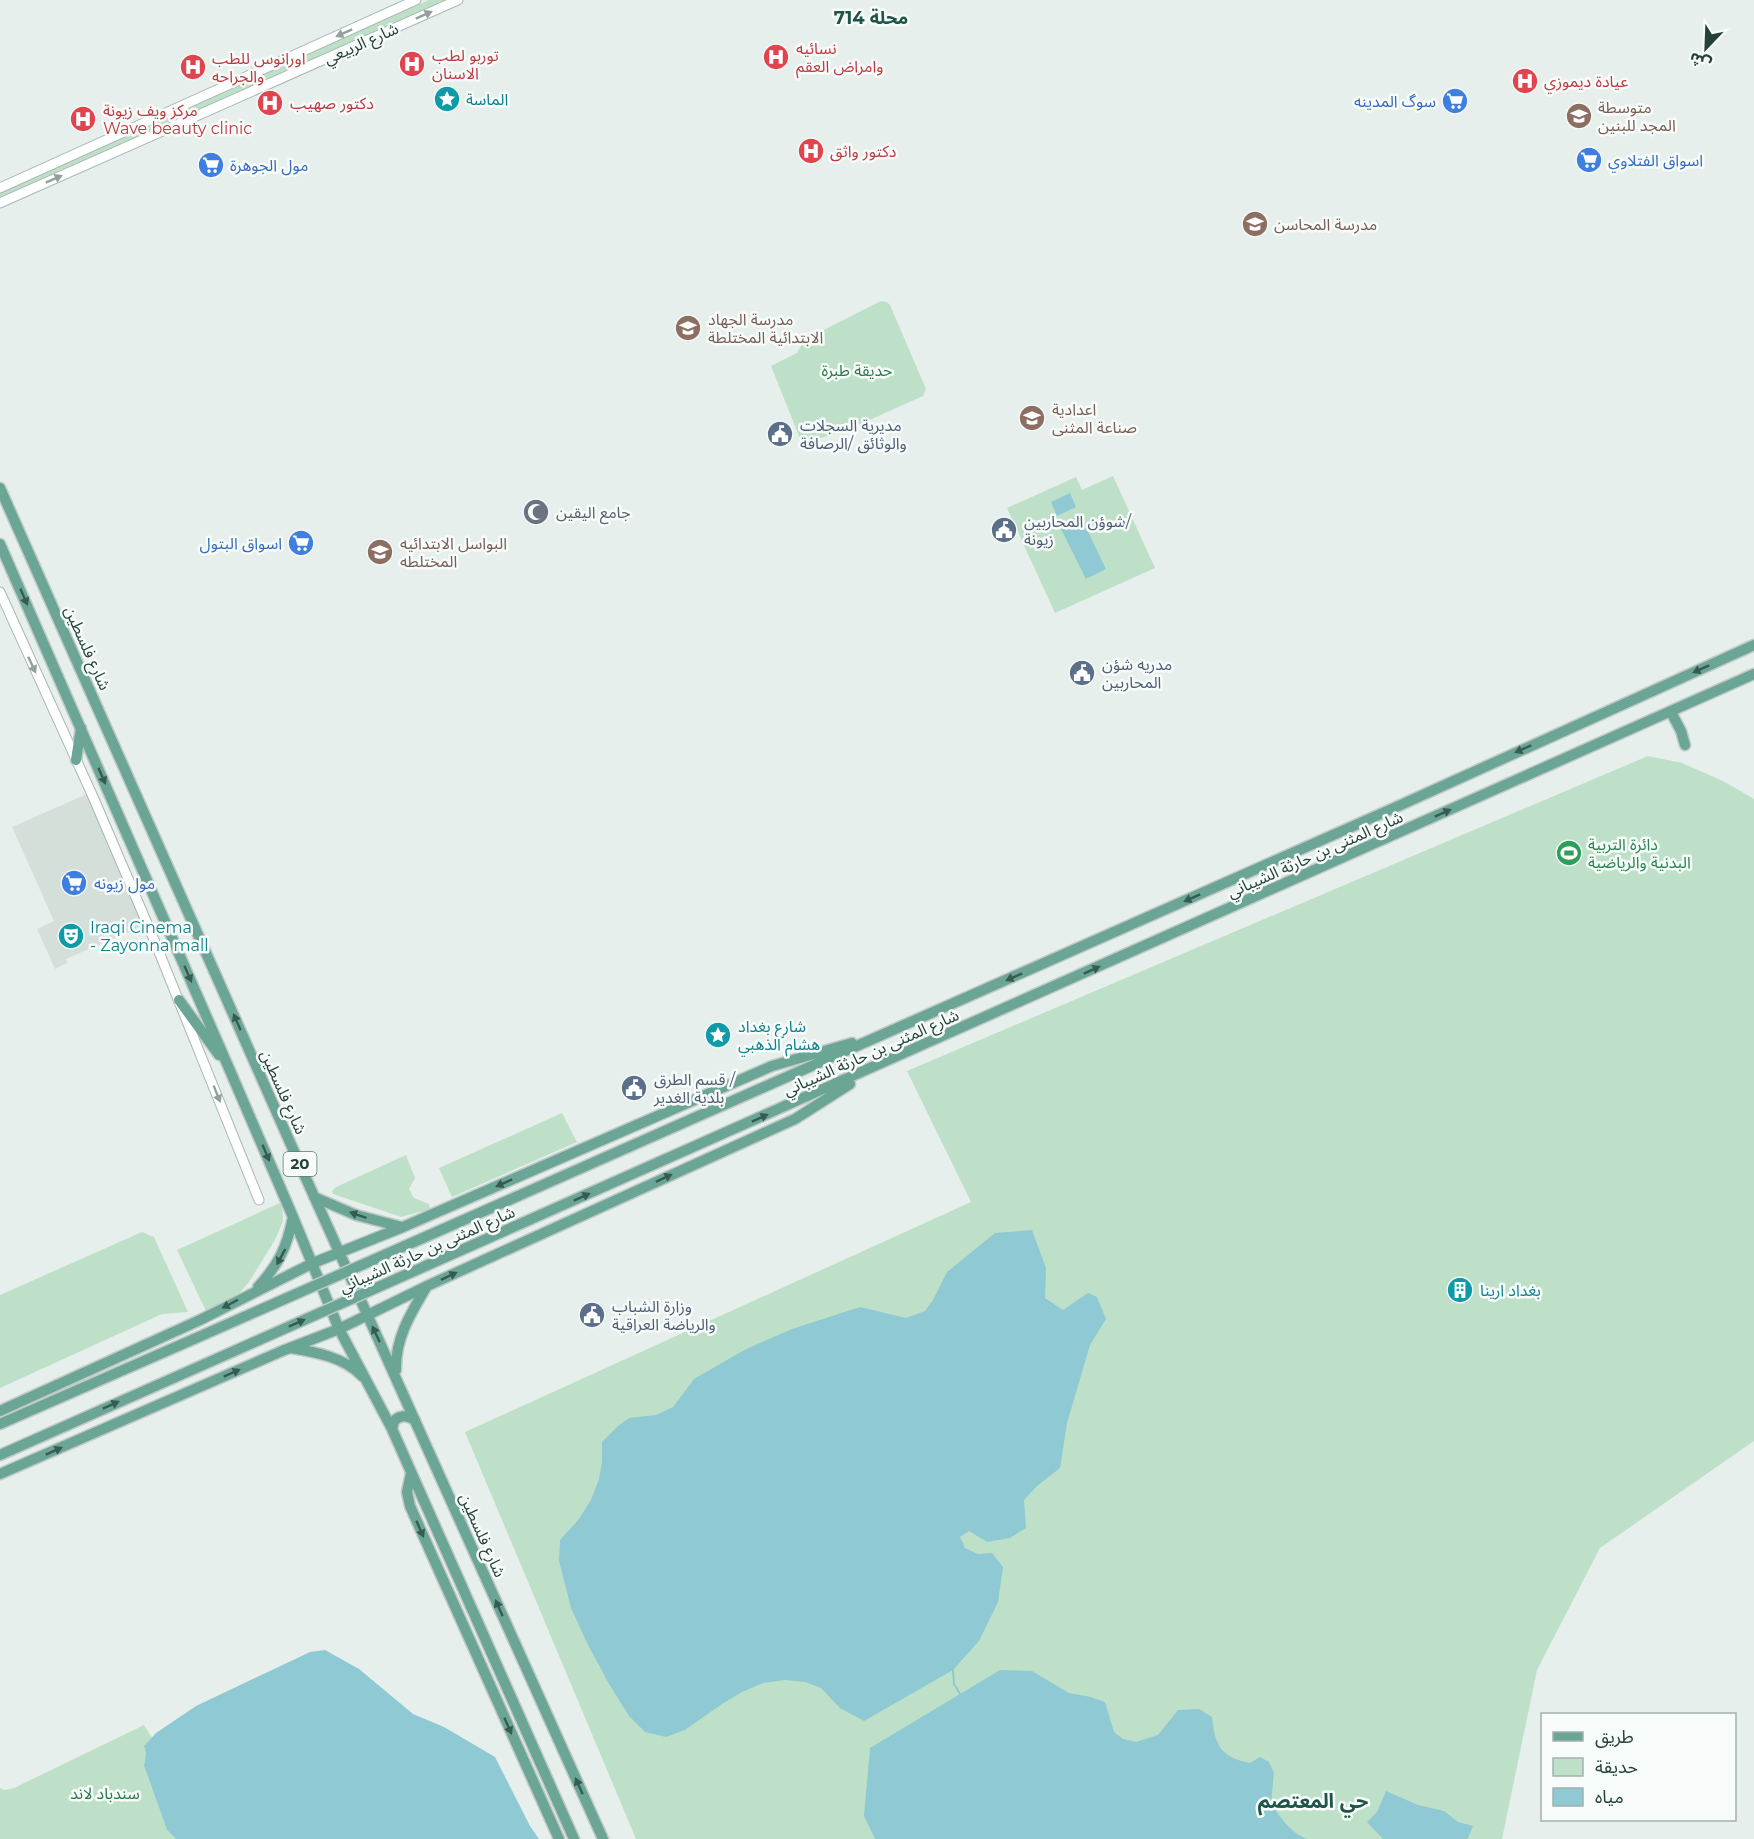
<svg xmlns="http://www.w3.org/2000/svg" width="1754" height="1839" viewBox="0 0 1754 1839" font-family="Montserrat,'Noto Sans Arabic',sans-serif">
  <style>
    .built { fill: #d4dfda }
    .green { fill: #bfe0c8 }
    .water { fill: #8ec9d4 }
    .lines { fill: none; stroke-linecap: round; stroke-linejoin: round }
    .stream { stroke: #8ec9d4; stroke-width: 2 }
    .tertiary-casing { stroke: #a8b8b2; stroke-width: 11 }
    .primary-casing { stroke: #c2cac8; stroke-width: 13 }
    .tertiary { stroke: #fff; stroke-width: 9 }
    .primary { stroke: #6aa596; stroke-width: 10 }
    .primary-bridge-casing { stroke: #c2cac8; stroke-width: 13; stroke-linecap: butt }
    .primary-bridge { stroke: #6aa596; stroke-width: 10 }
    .oneway { fill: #92a09c }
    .oneway2 { fill: #365b51 }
    .labels { text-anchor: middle; stroke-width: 5; stroke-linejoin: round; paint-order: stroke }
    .shield { fill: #f7fbf9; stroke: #637a73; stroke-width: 1.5 }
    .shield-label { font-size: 15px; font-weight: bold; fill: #24423a }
    .street-label { font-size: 16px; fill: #24423a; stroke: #f7fbf9 }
    .health-label { font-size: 16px; fill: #be3a42; stroke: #f7fbf9; text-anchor: start }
    .culture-label { font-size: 16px; fill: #0d838f; stroke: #f7fbf9; text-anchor: start }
    .shop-label { font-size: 16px; fill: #366cbe; stroke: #f7fbf9; text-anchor: start }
    .education-label { font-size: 16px; fill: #785e54; stroke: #f7fbf9; text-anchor: start }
    .park-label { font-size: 16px; fill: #2d7a4b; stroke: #f7fbf9 }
    .service-label { font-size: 16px; fill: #4e5e75; stroke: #f7fbf9; text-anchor: start }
    .worship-label { font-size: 16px; fill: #5b616d; stroke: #f7fbf9; text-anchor: start }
    .leisure-label { font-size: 16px; fill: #27864d; stroke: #f7fbf9; text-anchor: start }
    .neighbourhood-label { font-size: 18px; font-weight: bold; fill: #1f5548; stroke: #f7fbf9 }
    .quarter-label { font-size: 20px; font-weight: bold; fill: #1f5548; stroke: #f7fbf9 }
  </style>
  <rect width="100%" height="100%" fill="#e6efeb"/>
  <path class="built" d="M87 794 144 925 66 959 67 963 55 969 37 929 54 921 12 827Z"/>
  <path class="green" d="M429 0H446L0 198V192L6 189Z
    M881 301 887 302 890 305 926 389 923 396 845 431 817 439 803 446 771 366 797 353 804 340Z
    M1113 476 1155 568 1055 613 1007 508 1076 477 1082 490Z
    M1648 756 1682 763 1723 781 1754 799V1441L1600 1548 1537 1670 1502 1839H636L465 1432 971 1202 907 1071Z
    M562 1113 577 1142 452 1197 439 1168Z
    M406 1155 415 1178 409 1189 414 1198 429 1204 430 1209 401 1217 333 1194 332 1191 336 1187Z
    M282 1202 283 1221 275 1240 249 1282 235 1298 206 1311 177 1250Z
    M142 1232 154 1237 188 1312 162 1314 0 1388V1295Z
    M144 1725 152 1738 146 1752 144 1766 167 1830 176 1839H0V1788L5 1790 14 1788Z"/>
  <path class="water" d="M1070 493 1076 507 1057 516 1051 502Z
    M1080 515 1106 569 1086 579 1059 525Z
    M1032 1230 1046 1268 1045 1298 1063 1310 1088 1293 1097 1297 1106 1319 1090 1345 1067 1423 1060 1468 1037 1486 1024 1500 1026 1528 1010 1538 987 1542 969 1531 960 1537 965 1548 978 1554 992 1553 1003 1567 998 1602 979 1641 953 1670 864 1721 840 1708 821 1688 805 1682 785 1680 763 1683 742 1692 722 1704 685 1730 666 1737 645 1732 629 1716 609 1684 587 1643 571 1608 559 1561 560 1540 579 1519 591 1500 599 1479 602 1462V1442L618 1426 629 1418 656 1415 673 1407 694 1379 746 1349 792 1329 860 1307 906 1318 925 1311 933 1300 947 1272 995 1233Z
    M325 1650 359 1669 413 1714 444 1727 495 1757 530 1826 539 1839H176L167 1830 148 1777 144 1766 146 1752 144 1746 156 1733 196 1706 310 1652Z
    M1000 1670 1032 1671 1069 1693 1091 1697 1105 1702 1114 1732 1123 1739 1136 1742 1158 1735 1178 1710 1199 1709 1212 1717C1215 1745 1220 1757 1250 1763L1260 1757 1269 1762 1274 1773 1271 1803C1280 1817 1291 1834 1308 1839H875L864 1816 870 1748Z
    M1386 1791 1418 1805 1444 1811 1458 1822 1473 1826 1468 1838 1467 1839H1383L1367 1822 1377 1812Z"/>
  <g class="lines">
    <path class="stream" d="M953 1670 954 1684 960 1694"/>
    <g class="tertiary-casing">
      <path id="tertiary" d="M0 188 416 0
        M0 203 458 0
        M0 592 94 799 155 942 259 1200"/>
    </g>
    <g class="primary-casing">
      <path id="primary" d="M0 488 304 1174 603 1839
        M0 544 228 1066 293 1217 339 1329 392 1429 574 1839
        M1671 712 1681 731 1685 745
        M76 760 81 728
        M179 1000 219 1055
        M518 1196 1394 808 1754 645
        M314 1197 356 1215 402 1227
        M529 1220 1754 674
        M258 1287C279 1264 287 1247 293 1217
        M291 1348C315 1352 344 1357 362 1376
        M396 1370C395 1338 411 1313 427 1286
        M0 1411 200 1320 313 1263 403 1227 772 1066 852 1043
        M0 1424 194 1339
        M392 1429 394 1421C401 1414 407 1416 415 1420
        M0 1455 205 1364
        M411 1473 407 1492 410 1506 559 1839
        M0 1474 282 1351 339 1329 427 1286 795 1119 850 1084"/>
    </g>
    <use href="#tertiary" class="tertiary"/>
    <use href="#primary" class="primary"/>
    <g class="primary-bridge-casing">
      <path id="primary-bridge" d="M194 1339 518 1196
        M205 1364 529 1220"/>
    </g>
    <use href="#primary-bridge" class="primary-bridge"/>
  </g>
  <defs><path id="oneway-solid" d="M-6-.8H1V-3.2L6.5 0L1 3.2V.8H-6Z" transform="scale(1.5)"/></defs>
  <g class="oneway">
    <use href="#oneway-solid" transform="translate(424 15) rotate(-24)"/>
    <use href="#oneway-solid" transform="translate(344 33) rotate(156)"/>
    <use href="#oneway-solid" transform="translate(54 179) rotate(-24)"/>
    <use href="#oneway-solid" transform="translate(32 665) rotate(65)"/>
    <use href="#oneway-solid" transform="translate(217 1094) rotate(68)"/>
  </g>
  <g class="oneway2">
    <use href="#oneway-solid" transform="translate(24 597) rotate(66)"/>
    <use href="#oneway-solid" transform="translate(1701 669) rotate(156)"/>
    <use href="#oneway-solid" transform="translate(1523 749) rotate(156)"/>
    <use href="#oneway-solid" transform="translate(102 776) rotate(66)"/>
    <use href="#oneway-solid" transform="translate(1443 813) rotate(-24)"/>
    <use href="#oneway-solid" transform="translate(1192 898) rotate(156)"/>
    <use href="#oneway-solid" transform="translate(1092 970) rotate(-24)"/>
    <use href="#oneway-solid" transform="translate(188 974) rotate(66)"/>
    <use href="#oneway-solid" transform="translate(1014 977) rotate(156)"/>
    <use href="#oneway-solid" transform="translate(237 1022) rotate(-114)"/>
    <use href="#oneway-solid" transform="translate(760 1118) rotate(-24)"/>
    <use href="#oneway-solid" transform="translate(266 1153) rotate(67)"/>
    <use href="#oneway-solid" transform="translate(664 1178) rotate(-25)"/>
    <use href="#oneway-solid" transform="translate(504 1183) rotate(156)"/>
    <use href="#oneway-solid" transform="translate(582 1197) rotate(-24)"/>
    <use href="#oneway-solid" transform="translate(358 1215) rotate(-161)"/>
    <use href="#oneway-solid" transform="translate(281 1257) rotate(118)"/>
    <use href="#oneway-solid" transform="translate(449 1276) rotate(-25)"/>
    <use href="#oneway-solid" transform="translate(230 1304) rotate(152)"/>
    <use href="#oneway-solid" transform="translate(297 1323) rotate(-24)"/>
    <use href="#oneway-solid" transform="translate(376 1334) rotate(-115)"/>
    <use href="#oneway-solid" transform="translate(232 1373) rotate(-24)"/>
    <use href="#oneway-solid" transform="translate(111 1405) rotate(-24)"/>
    <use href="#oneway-solid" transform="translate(54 1451) rotate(-24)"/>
    <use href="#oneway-solid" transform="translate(420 1529) rotate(66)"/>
    <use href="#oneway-solid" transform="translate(499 1608) rotate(-114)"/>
    <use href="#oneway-solid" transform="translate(508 1726) rotate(66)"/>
    <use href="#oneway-solid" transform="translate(579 1786) rotate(-114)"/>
  </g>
  <defs>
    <g id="hospital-disc" transform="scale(1.35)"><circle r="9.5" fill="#e0444e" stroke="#f7fbf9"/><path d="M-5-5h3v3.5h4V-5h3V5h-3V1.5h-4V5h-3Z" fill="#fff"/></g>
    <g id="sight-disc" transform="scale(1.35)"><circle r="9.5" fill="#0f9aa8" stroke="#f7fbf9"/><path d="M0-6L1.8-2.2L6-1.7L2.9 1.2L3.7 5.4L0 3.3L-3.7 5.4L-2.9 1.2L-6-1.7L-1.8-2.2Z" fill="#fff"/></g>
    <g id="supermarket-disc" transform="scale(1.35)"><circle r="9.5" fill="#3f7fe0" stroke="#f7fbf9"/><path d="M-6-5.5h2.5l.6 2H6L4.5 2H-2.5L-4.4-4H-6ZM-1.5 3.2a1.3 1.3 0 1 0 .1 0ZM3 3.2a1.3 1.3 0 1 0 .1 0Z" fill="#fff"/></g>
    <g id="school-disc" transform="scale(1.35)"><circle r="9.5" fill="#8d6e63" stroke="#f7fbf9"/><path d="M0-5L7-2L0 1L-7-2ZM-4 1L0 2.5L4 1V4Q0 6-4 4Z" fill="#fff"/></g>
    <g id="civic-disc" transform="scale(1.35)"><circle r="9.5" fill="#5c6f8a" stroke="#f7fbf9"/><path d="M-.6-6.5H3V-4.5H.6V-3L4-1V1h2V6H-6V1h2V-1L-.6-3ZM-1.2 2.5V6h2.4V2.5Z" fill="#fff"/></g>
    <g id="mosque-disc" transform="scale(1.35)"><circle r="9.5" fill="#6b7280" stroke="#f7fbf9"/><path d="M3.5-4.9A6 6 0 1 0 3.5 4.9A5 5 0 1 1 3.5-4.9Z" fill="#fff"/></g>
    <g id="stadium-disc" transform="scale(1.35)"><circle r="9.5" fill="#2e9e5b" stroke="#f7fbf9"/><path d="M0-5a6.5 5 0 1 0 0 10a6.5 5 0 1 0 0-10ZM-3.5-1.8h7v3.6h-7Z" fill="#fff"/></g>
    <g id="theatre-disc" transform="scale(1.35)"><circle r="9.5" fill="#0f9aa8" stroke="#f7fbf9"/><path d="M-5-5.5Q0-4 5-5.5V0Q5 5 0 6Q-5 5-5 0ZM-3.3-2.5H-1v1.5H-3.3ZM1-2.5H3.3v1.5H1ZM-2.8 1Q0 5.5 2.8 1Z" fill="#fff"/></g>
    <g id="building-disc" transform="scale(1.35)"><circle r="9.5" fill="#0f9aa8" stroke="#f7fbf9"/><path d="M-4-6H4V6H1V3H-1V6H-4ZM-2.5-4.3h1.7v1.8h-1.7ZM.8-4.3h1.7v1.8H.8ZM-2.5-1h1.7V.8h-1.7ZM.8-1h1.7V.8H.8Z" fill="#fff"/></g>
  </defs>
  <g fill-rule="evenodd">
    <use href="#hospital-disc" x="776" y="57"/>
    <use href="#hospital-disc" x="412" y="64"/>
    <use href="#hospital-disc" x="193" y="67"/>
    <use href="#hospital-disc" x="1525" y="81"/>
    <use href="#sight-disc" x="447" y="99"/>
    <use href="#supermarket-disc" x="1455" y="101"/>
    <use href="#hospital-disc" x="270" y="103"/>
    <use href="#school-disc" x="1579" y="116"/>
    <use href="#hospital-disc" x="83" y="119"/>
    <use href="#hospital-disc" x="811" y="151"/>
    <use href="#supermarket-disc" x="1589" y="160"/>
    <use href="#supermarket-disc" x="211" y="165"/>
    <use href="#school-disc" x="1255" y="224"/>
    <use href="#school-disc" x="688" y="328"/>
    <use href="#school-disc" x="1032" y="418"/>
    <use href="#civic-disc" x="780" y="434"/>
    <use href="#mosque-disc" x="536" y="512"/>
    <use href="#civic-disc" x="1004" y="530"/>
    <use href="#supermarket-disc" x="301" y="543"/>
    <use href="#school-disc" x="380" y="552"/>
    <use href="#civic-disc" x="1082" y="673"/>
    <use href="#stadium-disc" x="1569" y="853"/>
    <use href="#supermarket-disc" x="74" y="883"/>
    <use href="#theatre-disc" x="71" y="936"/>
    <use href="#sight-disc" x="718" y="1035"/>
    <use href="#civic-disc" x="634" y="1088"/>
    <use href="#building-disc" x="1460" y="1290"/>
    <use href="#civic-disc" x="592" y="1315"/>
  </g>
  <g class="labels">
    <rect class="shield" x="283.5" y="1152" width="33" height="24" rx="4.5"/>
    <g class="shield-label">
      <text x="300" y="1169">20</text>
    </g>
    <g class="street-label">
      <text transform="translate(361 43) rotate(-24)" y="6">شارع الربيعي</text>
      <text transform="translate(88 648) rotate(66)" y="6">شارع فلسطين</text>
      <text transform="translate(1315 854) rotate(-24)" y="6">شارع المثنى بن حارثة الشيباني</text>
      <text transform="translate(871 1052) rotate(-24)" y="6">شارع المثنى بن حارثة الشيباني</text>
      <text transform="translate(284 1092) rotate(66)" y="6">شارع فلسطين</text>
      <text transform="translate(427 1249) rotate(-24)" y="6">شارع المثنى بن حارثة الشيباني</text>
      <text transform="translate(483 1535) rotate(66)" y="6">شارع فلسطين</text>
    </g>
    <g class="health-label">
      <text x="796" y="54">نسائيه<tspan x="796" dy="18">وامراض العقم</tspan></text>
      <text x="432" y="61">توربو لطب<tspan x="432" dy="18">الاسنان</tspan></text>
      <text x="212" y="64">اورانوس للطب<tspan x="212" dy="18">والجراحه</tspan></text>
      <text x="1544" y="87">عيادة ديموزي</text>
      <text x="290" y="109">دكتور صهيب</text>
      <text x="103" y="116">مركز ويف زيونة<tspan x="103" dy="18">Wave beauty clinic</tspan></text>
      <text x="830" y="157">دكتور واثق</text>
    </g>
    <g class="culture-label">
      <text x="466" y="105">الماسة</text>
      <text x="90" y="933">Iraqi Cinema<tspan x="90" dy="18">- Zayonna mall</tspan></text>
      <text x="738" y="1032">شارع بغداد<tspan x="738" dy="18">هشام الذهبي</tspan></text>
      <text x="1480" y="1296">بغداد ارينا</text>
    </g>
    <g class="shop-label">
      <text x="1436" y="107" text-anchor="end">سوگ المدينه</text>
      <text x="1608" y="166">اسواق الفتلاوي</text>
      <text x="230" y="171">مول الجوهرة</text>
      <text x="282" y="549" text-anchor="end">اسواق البتول</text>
      <text x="94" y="889">مول زيونه</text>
    </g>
    <g class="education-label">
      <text x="1598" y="113">متوسطة<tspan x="1598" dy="18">المجد للبنين</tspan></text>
      <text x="1274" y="230">مدرسة المحاسن</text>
      <text x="708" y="325">مدرسة الجهاد<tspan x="708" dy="18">الابتدائية المختلطة</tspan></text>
      <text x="1052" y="415">اعدادية<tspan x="1052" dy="18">صناعة المثنى</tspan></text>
      <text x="400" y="549">البواسل الابتدائيه<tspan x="400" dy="18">المختلطه</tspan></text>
    </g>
    <g class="park-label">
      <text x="857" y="376">حديقة طبرة</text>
      <text x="105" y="1799">سندباد لاند</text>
    </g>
    <g class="service-label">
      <text x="800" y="431">مديرية السجلات<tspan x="800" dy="18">والوثائق /الرصافة</tspan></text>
      <text x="1024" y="527">شوؤن المحاربين/<tspan x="1024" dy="18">زيونة</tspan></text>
      <text x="1102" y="670">مدريه شؤن<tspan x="1102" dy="18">المحاربين</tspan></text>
      <text x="654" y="1085">قسم الطرق /<tspan x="654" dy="18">بلدية الغدير</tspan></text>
      <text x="612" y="1312">وزارة الشباب<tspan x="612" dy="18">والرياضة العراقية</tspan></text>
    </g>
    <g class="worship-label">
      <text x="556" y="518">جامع اليقين</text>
    </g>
    <g class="leisure-label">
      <text x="1588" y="850">دائرة التربية<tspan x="1588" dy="18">البدنية والرياضية</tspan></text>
    </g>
    <g class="neighbourhood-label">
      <text x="871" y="24">محلة 714</text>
    </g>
    <g class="quarter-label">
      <text x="1313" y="1808">حي المعتصم</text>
    </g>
  </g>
  <rect x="1541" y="1713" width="195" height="108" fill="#f7fbf9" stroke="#a3b1ad" stroke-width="1.5"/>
  <rect x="1553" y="1732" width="30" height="9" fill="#6aa596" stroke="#a3b1ad" stroke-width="1.5"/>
  <text x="1595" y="1743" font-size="18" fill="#24423a">طريق</text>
  <rect x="1553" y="1758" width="30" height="18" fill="#bfe0c8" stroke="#a3b1ad" stroke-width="1.5"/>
  <text x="1595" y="1773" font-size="18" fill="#24423a">حديقة</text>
  <rect x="1553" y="1788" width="30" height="18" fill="#8ec9d4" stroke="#a3b1ad" stroke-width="1.5"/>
  <text x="1595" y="1803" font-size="18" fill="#24423a">مياه</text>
  <g transform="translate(1706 48) rotate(203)" stroke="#f7fbf9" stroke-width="4.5" paint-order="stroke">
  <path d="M0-4.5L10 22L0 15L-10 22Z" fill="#24423a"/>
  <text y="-9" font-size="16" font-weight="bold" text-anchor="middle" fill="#24423a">ش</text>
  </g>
</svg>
